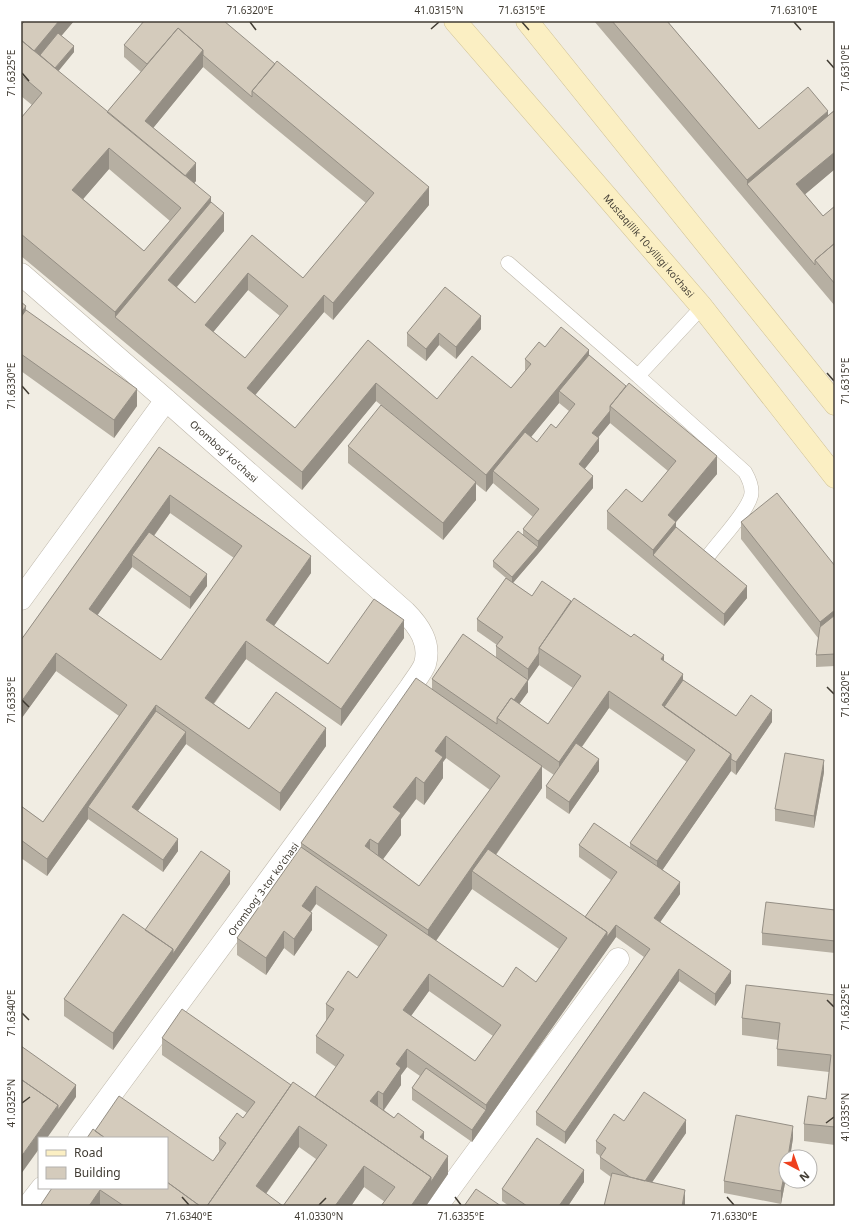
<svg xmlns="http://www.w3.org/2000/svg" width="856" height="1227" viewBox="0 0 856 1227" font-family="'Noto Sans',sans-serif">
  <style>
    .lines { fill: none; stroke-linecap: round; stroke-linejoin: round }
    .service-casing { stroke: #beb7aa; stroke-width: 15 }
    .minor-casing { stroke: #beb7aa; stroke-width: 23 }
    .secondary-casing { stroke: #cfc195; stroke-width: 23 }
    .service { stroke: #fff; stroke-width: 14 }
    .minor { stroke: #fff; stroke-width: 22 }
    .secondary { stroke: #fbefc3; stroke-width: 22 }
    .wall { fill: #b6afa2; fill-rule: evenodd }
    .shaded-wall { fill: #948e84 }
    .building { fill: #d4cbbc; stroke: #948e84; fill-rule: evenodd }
    .ticks { fill: none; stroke: #423d34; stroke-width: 1.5 }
    .labels { text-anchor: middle; stroke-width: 3.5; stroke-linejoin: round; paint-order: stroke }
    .street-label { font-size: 10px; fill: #423d34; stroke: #fff }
    .neatline { fill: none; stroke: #423d34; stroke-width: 1.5 }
    .ticks-label { font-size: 10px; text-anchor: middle; fill: #423d34 }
  </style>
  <rect width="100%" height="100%" fill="#f1ede3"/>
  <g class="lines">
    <g class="service-casing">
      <path id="service" d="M508 263 638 376
        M702 307 638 376 745 472C749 479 753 488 751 496 747 512 720 540 709 555"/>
    </g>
    <g class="minor-casing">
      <path id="minor" d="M21 274 166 400 405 612C419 626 431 643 425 664 422 672 415 680 410 688L259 894 79 1138
        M21 599 166 400
        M28 1206 42 1188
        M437 1206 618 959"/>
    </g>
    <g class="secondary-casing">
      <g id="secondary">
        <path id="s1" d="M455 21 702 307 835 477"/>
        <path d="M527 21 835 404"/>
      </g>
    </g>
    <use href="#service" class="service"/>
    <use href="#minor" class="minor"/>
    <use href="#secondary" class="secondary"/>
  </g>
  <path class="wall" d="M25 21H74L61 36 74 52 58 71 107 112 141 72 124 57V45L224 21 429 205 333 320 324 312 255 395 295 428 368 340 437 399 511 388 525 371V359L545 347 589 355 717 474 676 522V527L747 598 724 626 607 529V511L642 502 668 471 610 423 598 437 599 451 585 468 593 488 513 583 532 596 571 601 664 661 683 680 736 716 772 722 736 775 731 771 662 870 680 894 660 922 731 983 715 1006 679 981 565 1144 536 1125V1112L644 957 616 937 472 1142 412 1100V1088L420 1076 407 1067 401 1075V1085L384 1110 424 1140 448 1174 426 1206H381L385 1202 364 1187 351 1206H40L95 1131 213 1161 219 1152V1138L243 1118 247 1113 162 1055V1038L291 1085 315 1097 336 1067 316 1053V1036L326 1021V1004L357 978 379 947 316 904 311 912 312 930 294 956 284 948 266 975 237 955V938L301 847V843L432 689V679L496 657V646L497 645 477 631V619L506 578 493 567V561L523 535V529L533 517 493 483 486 492 476 484V500L443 540 348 463V446L402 422 376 401 302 490 21 256V118L32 105 21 96V25ZM203 67 252 109 366 203 303 278 252 235 195 303 177 287 224 231 211 202 194 183 196 181 153 128ZM109 169 170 221 144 251 83 199ZM248 290 280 316 245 358 213 332ZM559 403 569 411 556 428 537 442 531 437ZM539 665 573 688 548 724 519 704 528 692V680ZM609 708 687 762 630 843V848L579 845V857L611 880 585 917 496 855 542 788V767L554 775 546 786V798L569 814 599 771 582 747ZM446 758 490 790 419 886 383 859 401 835V819L416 799 424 805 443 778V762ZM472 889 559 949 536 982 503 987 436 941ZM429 991 493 1036 475 1061 411 1016ZM299 1147 316 1159 283 1206 266 1194Z
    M594 21H667L759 129 828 115 835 110V169L805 194 823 216 835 206V306Z
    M21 302 26 310 137 406 114 438 21 371Z
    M481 329 456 359 439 345 426 361 407 346V333Z
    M159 447 311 573 274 626 328 664 404 638 341 726 246 659 214 704 249 729 326 746 280 811 186 744 138 811 178 851 163 872 88 819 47 876 21 858V806L43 822 119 716 56 671 21 719V640ZM170 513 234 558 161 660 97 615 132 567 190 609 207 586 154 536Z
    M741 522 835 566V666L816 667V655L818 638 741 539Z
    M824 772 814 828 775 821V809Z
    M230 884 113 1050 64 1016V999L145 930Z
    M835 910V953L762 945V933Z
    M835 995V1145L804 1141V1124L826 1099 829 1072 777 1066V1049L778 1040 742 1035V1018Z
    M624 1121 686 1133 652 1182 685 1206 611 1177 600 1169V1156L596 1153V1141Z
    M793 1138 790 1157H786V1178L781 1204 724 1193V1181Z
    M584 1182 568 1206H509L502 1201V1189Z"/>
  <path class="shaded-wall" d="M59 21H74L35 67 32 53Z
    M74 46V52L48 84V77Z
    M203 50V67L145 138V121Z
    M828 111V133L747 184V180Z
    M109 148V169L72 212V190Z
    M835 152V169L796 202V184Z
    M196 163V181L183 196V179Z
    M429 187V205L333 320V303Z
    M211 197V219L115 317V312Z
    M224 213V231L168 297V280Z
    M248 273V290L205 342V325Z
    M324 295V312L247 405V388Z
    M26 306V327L21 335V313Z
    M481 316V329L456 359V347Z
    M439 333V345L426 361V349Z
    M589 350V367L559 391V403L499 476 493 471V483L486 492V475Z
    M376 383V401L302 490V472Z
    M137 389V406L114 438V420Z
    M610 411V423L592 445V433Z
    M599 438V451L579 476V464Z
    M717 456V474L676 522V539L653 555V550L668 515Z
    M593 476V488L538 554V541Z
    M476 482V500L443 540V523Z
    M170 495V513L137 559 132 555V567L89 627V609Z
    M538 547V554L512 584V577Z
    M311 556V573L266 637V620Z
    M207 574V586L190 609V597Z
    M747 586V598L724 626V614Z
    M835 610V627L820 639V622Z
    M404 620V638L341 726V709Z
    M246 641V659L205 715V698Z
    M56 653V671L21 719V702Z
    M539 653V665L528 681V669Z
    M664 655V672L661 659Z
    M683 674V692L668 715 662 705Z
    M528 680V692L505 724 500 720Z
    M609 691V708L559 779V762Z
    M156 705V723L88 807V819L47 876V859Z
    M772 710V722L736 775V762Z
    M326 728V746L280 811V793Z
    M186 732V744L132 819V807Z
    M446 736V758L443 762V778L424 805V783L435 751Z
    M731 754V771L657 878V861Z
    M599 759V771L569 814V802Z
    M824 760V772L814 828V816Z
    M542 766V788L480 877 472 871V889L428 952V930Z
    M416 777V799L401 819V835L378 866V844L393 807Z
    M178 839V851L163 872V860Z
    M370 839V860L365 846Z
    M230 871V884L113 1050V1033L173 949Z
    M680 882V894L654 931V918Z
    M316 886V904L302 923V906Z
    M312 913V930L294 956V939Z
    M616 925V937L472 1142V1130L486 1110V1105L607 932Z
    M284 931V948L266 975V958Z
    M679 969V981L565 1144V1132Z
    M731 971V983L715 1006V994Z
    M429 974V991L403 1027V1010Z
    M407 1049V1067L401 1075V1085L383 1111V1094L396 1064Z
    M76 1085V1097L47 1138H39V1149L21 1174V1157L58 1105Z
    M378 1091V1108L370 1101Z
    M686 1120V1133L642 1197V1185Z
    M299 1126V1147L257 1206 256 1186Z
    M793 1126V1138L790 1157H788Z
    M424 1132V1149L420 1137Z
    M448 1156V1174L426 1206H411L431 1177Z
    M364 1166V1187L351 1206H335Z
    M786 1166V1178L781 1204V1191Z
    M584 1170V1182L568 1206H559Z
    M100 1190V1206H89Z
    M685 1190V1206H682Z"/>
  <path class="building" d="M25 21H59L34 51 21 40V25Z
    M144 21H224L275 64 252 91V97L203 55V50L178 28 147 64 124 45Z
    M612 21H667L759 129 808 87 828 111 747 180Z
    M178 28 203 50 145 121 196 163 185 176 107 112Z
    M58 33 74 46 55 68 40 55Z
    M21 40 211 197 115 312 21 234V118L42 93 21 75ZM109 148 181 208 144 251 72 190Z
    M277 61 429 187 333 303 324 295 247 388 295 428 368 340 437 399 472 356 511 388 531 364 525 359 539 342 545 347 561 327 589 350 486 475 376 383 302 472 115 317 211 202 224 213 168 280 195 303 252 235 303 278 374 193 252 91ZM248 273 288 306 245 358 205 325Z
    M835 110V152L796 184 823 216 835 206V243L815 260V265L747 184Z
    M835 243V284L815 260Z
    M445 287 481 316 456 347 439 333 426 349 407 333Z
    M21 302 26 306 21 313Z
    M26 310 137 389 114 420 21 354V317Z
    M589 355 626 386 610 406V411L592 433 599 438 579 464 593 476 538 541 523 529 539 509 493 471 525 432 537 442 551 424 556 428 575 404 559 391Z
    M629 383 717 456 668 515 676 522 653 550 607 511 626 489 642 502 676 461 610 406Z
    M381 405 476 482 443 523 348 446Z
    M159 447 311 556 266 620 328 664 374 599 404 620 341 709 246 641 205 698 249 729 276 692 326 728 280 793 156 705 47 859 21 840V806L43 822 127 705 56 653 21 702V640ZM170 495 242 546 161 660 89 609Z
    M777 493 835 566V610L820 622 741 522Z
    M676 527 747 586 724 614 653 555Z
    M518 531 538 547 512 577 493 561Z
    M149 532 207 574 190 597 132 555Z
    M506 578 532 596 542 581 571 601 539 648V653L528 669 496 646 503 637 477 619Z
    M574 598 631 637 634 634 664 655 661 659 683 674 662 705 731 754 657 861 630 843 695 750 609 691 559 762 497 718 511 698 548 724 581 676 539 648Z
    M835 615V654L816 655 820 627Z
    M463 634 528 680 514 700 511 698 497 718V724L432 679Z
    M416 678 542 766 428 930 301 843ZM446 736 500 776 419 886 365 846 370 839 378 844 401 813 393 807 416 777 424 783 443 757 435 751Z
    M683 680 736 716 751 695 772 710 736 762 731 759V754L664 707Z
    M156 711 186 732 132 807 178 839 163 860 88 807Z
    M576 743 599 759 569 802 546 786Z
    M785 753 824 760 814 816 775 809Z
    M594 823 680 882 654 918 731 971 715 994 679 969 565 1132 536 1112 650 949 616 925 607 937V932L585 917 617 872 579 845Z
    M301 847 503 987 516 967 536 982 567 938 472 871 488 849 607 932 486 1105 407 1049 396 1064 401 1068 383 1094 378 1091 370 1101 394 1118 398 1113 424 1132 420 1137 448 1156 431 1182V1177L315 1097 344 1055 316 1036 334 1009 326 1004 348 971 357 978 387 935 316 886 302 906 312 913 294 939 284 931 266 958 237 938ZM429 974 501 1025 475 1061 403 1010Z
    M201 851 230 871 173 954V949L145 930Z
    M766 902 835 910V941L762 933Z
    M123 914 173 949 113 1033 64 999Z
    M746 985 835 995V1127L804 1124 808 1096 826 1099 831 1055 777 1049 780 1023 742 1018Z
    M182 1009 291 1085 207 1206H200L167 1182V1138H105L95 1131 119 1096 213 1161 226 1143 219 1138 237 1113 243 1118 255 1102 162 1038Z
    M21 1046 76 1085 58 1110V1105L22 1080 21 1082Z
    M426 1068 486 1110 472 1130 412 1088Z
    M22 1080 58 1105 21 1157V1082Z
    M293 1082 431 1177 411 1206H381L395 1187 364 1166 335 1206H207ZM299 1126 327 1145 283 1206 256 1186Z
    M644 1092 686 1120 645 1181 630 1177 600 1157 606 1148 596 1141 614 1114 624 1121Z
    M736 1115 793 1126 788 1157H786V1166L781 1191 724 1181Z
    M93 1129 105 1138H87Z
    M537 1138 584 1170 559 1206H527L502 1189Z
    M612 1173 685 1190 682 1206H604Z
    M167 1182 200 1206H124L100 1190 89 1206H40L52 1188H167Z
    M476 1189 501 1206H464Z"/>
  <path class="ticks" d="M250 22 256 30M522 22 529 30M794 22 801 30M431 29 439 22M827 60 834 68M22 73 29 81M827 373 834 381M22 386 29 394M827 687 834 694M22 700 29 707M827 1000 834 1007M22 1013 29 1020M22 1103 30 1097M826 1123 834 1117M182 1197 189 1205M455 1197 461 1205M727 1197 734 1205M319 1205 326 1198"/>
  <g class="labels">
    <g class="street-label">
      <text dy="4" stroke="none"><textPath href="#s1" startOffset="297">Mustaqillik 10-yilligi ko'chasi</textPath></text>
      <text transform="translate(224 451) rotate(42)" y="4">Orombogʻ koʻchasi</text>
      <text transform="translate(263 889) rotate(-54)" y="4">Orombogʻ 3-tor koʻchasi</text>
    </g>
  </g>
  <rect width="856" height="1227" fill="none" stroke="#ffffff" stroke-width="44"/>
  <rect x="38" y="1137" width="130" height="52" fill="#ffffff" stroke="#b3b1ae"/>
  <rect x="46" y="1150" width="20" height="6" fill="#fbefc3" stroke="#b3b1ae"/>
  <text x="74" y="1157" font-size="12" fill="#423d34">Road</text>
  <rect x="46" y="1167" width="20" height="12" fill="#d4cbbc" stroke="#b3b1ae"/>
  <text x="74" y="1177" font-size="12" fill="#423d34">Building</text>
  <g transform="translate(798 1169) rotate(139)"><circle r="19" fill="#ffffff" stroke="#b3b1ae"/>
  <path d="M0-3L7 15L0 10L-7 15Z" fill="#ee401d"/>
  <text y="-6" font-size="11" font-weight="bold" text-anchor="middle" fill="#423d34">N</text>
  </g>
  <rect x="22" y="22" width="812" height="1183" class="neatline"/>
  <g class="ticks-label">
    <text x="250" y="14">71.6320°E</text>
    <text x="439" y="14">41.0315°N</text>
    <text x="522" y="14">71.6315°E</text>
    <text x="794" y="14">71.6310°E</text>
    <text transform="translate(845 68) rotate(-90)" y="4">71.6310°E</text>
    <text transform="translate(11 73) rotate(-90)" y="4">71.6325°E</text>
    <text transform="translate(845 381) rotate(-90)" y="4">71.6315°E</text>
    <text transform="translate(11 386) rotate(-90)" y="4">71.6330°E</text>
    <text transform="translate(845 694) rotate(-90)" y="4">71.6320°E</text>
    <text transform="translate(11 700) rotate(-90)" y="4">71.6335°E</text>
    <text transform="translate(845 1007) rotate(-90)" y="4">71.6325°E</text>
    <text transform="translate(11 1013) rotate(-90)" y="4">71.6340°E</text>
    <text transform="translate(11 1103) rotate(-90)" y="4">41.0325°N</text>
    <text transform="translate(845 1117) rotate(-90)" y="4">41.0335°N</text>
    <text x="189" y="1220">71.6340°E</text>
    <text x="319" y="1220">41.0330°N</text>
    <text x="461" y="1220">71.6335°E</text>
    <text x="734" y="1220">71.6330°E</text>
  </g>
</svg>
